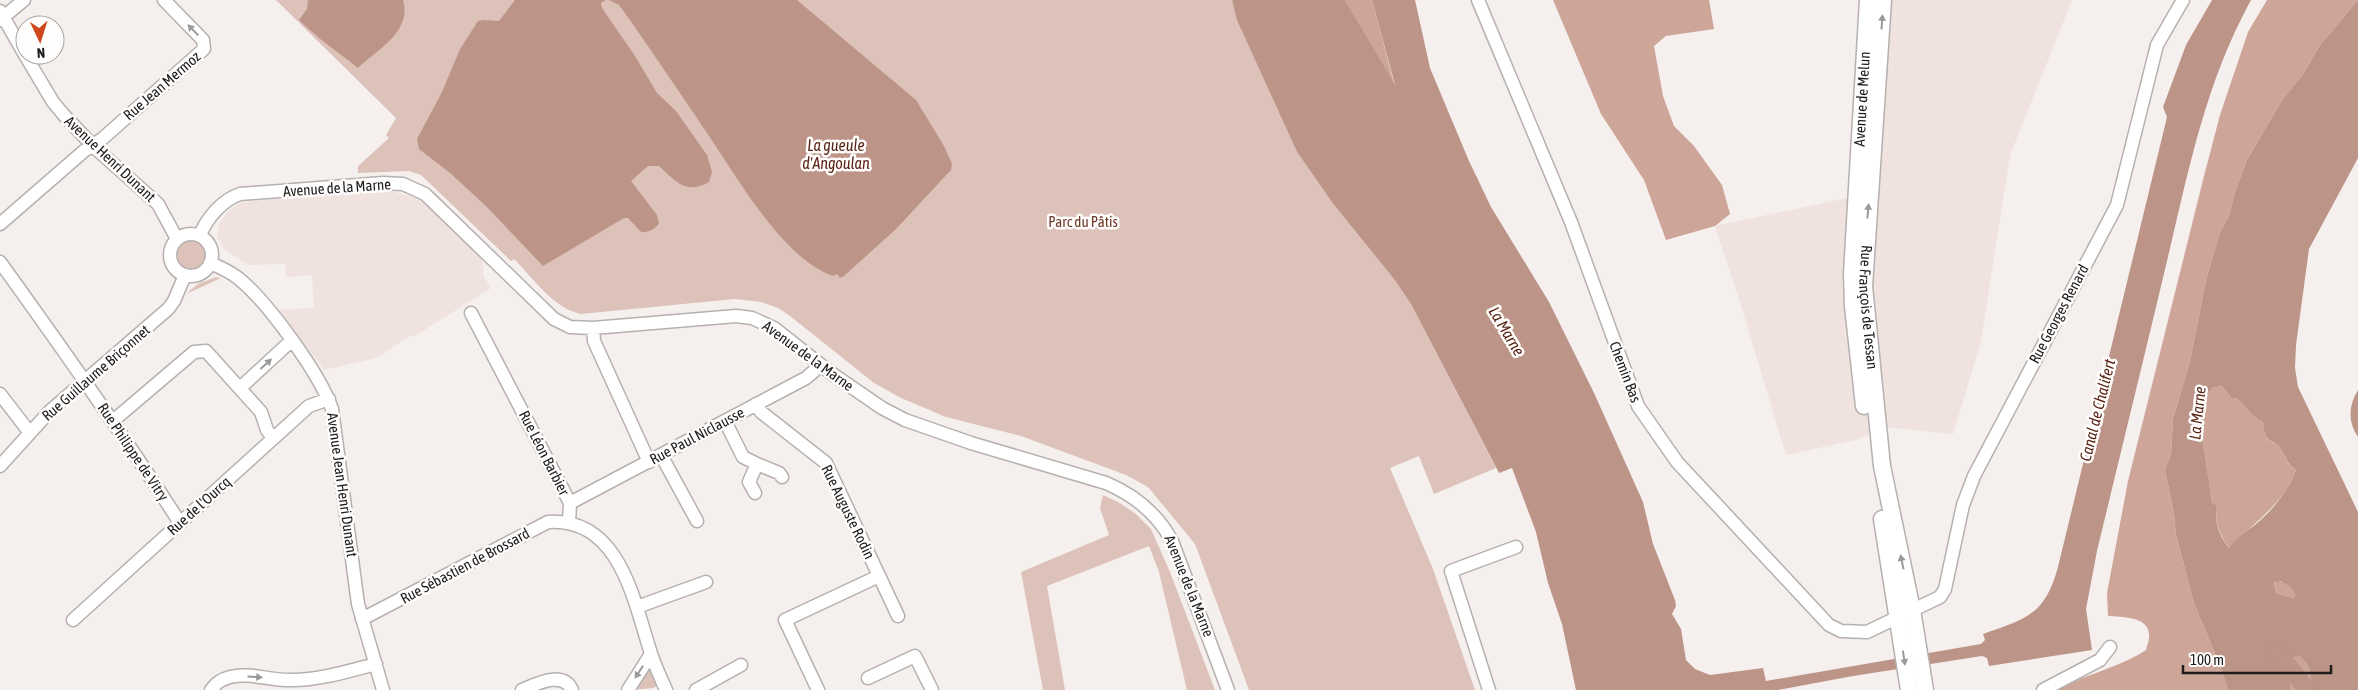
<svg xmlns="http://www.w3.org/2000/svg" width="2358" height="690" viewBox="0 0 2358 690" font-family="'Asap Condensed',sans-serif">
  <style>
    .built { fill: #f0e2de }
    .green { fill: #ddc2ba }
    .forest { fill: #cea599 }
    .water { fill: #bd9488; fill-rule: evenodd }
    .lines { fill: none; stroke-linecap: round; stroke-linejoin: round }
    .river { stroke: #bd9488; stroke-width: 18 }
    .minor-casing { stroke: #b6b1af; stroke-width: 15 }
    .major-casing { stroke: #b6b1af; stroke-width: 19 }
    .minor { stroke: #fff; stroke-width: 12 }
    .major { stroke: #fff; stroke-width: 16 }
    .oneway { fill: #9a9999 }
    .labels { text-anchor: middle; stroke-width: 5; stroke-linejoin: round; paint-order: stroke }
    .street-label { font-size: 15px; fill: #1f1d1c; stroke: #fffefd }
    .park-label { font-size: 15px; fill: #703929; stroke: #fffefd }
    .water-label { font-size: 16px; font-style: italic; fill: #5a2516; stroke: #fffefd }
  </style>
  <rect width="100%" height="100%" fill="#f5efee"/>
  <path class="built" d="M1859 0H2072L2010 155 1981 341 1953 434 1886 427 1855 440 1786 455 1738 295 1715 226 1847 198Z
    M392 191 418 199 437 214 482 259 484 277 491 288 415 336H410L376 358 324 370 279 310 314 308 312 275 286 277 285 264 248 265 224 249 217 236 219 224 229 210 241 203 252 201Z"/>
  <path class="green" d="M276 0H1232L1238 20 1297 152 1334 205 1394 279 1411 304 1496 468 1434 494 1419 456 1390 468 1433 569 1475 690H1249L1195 544 1148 487 1126 475 1021 436 946 417 901 398 874 383 790 316 778 308 761 302 735 299 581 314C553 308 534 279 514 259L511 261 421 175 409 171 358 173V166L389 138 386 135 396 118Z
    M175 255a16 16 0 1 1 32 0a16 16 0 1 1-32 0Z
    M216 277 221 278 186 294 198 284Z
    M1103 495 1120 503 1136 514 1151 529 1170 572 1215 690H1187L1159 572 1149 546 1047 586 1065 690H1043L1021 572 1109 535 1100 508Z
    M646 669 652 670 659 685 653 688 632 690Z"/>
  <path class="forest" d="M1345 0H1372L1395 87Z
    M1553 0H1709L1714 29 1666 36 1654 46 1663 96 1674 126 1694 146 1722 185 1730 214 1715 226 1666 240 1644 180 1601 114Z
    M2267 0H2358L2320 45 2304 73 2282 100 2247 160 2235 192 2229 216 2220 232 2206 280 2190 361 2173 419 2171 454 2165 470 2174 514 2176 535 2194 603 2219 663 2228 690H2057C2085 674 2119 668 2146 650 2147 645 2150 639 2149 634 2148 616 2121 617 2108 616L2107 593 2128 481 2204 176 2220 115 2248 32Z
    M2222 386 2232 399 2236 398C2247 406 2250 417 2263 422 2264 446 2274 438 2282 451 2287 460 2286 464 2296 470 2284 504 2253 523 2229 548 2220 534 2214 524 2217 506L2212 502 2202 435 2205 411 2202 403 2212 388Z
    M2274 581C2284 580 2289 585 2295 594L2294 598 2276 593Z
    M2300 655C2310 663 2312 678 2310 690H2290V664L2293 656Z"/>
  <path class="water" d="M308 0H403C412 32 378 49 358 68 338 52 317 38 299 20L307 9Z
    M515 0H606L601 3 602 8 635 56 657 93 676 111 707 155 712 172 709 182C685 195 677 182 659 166H648L631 181 657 215 659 223C656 229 648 233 641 232L628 218H624L543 266 486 206 450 173 419 149 417 139 442 92 460 49 478 21 483 20 499 21Z
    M609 0H797L916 100 944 146 952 164 951 170 896 229 844 276 840 278 837 274 833 276C782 258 737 177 707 133 682 96 657 59 632 23L619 5Z
    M1232 0H1345L1395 85 1372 0H1415L1430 68 1469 161 1491 207 1549 302 1594 393 1643 502 1653 544 1675 600 1676 606 1672 614 1681 629 1686 660 1695 669 1710 675 1763 668 1766 681 1981 644 1985 640 1983 634C2026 619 2045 615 2058 567L2167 117 2163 107 2186 45 2212 0H2251C2205 84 2189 169 2167 261 2144 358 2120 455 2097 551L2086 609 2092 650 1989 666 1987 658 1982 656 1853 676 1778 690H1576L1562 624 1548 583 1536 532 1512 468 1499 473 1411 304 1394 279 1334 205 1297 152 1237 20Z
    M2358 0V158L2309 249 2296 345 2295 368 2298 387 2358 512V690H2310C2312 678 2310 663 2300 656L2293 657 2290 664V690H2228L2219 663 2194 603 2176 535 2174 514 2165 470 2171 454 2173 419 2190 361 2206 280 2220 232 2229 216 2235 192 2247 160 2282 100 2304 73 2320 45ZM2222 386 2232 399 2236 398C2247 406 2250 417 2263 422 2264 446 2274 437 2282 451 2287 460 2287 464 2296 470 2289 490 2272 511 2256 524 2246 532 2237 537 2229 548 2219 535 2214 523 2217 506L2212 502 2202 435 2205 411 2202 403 2212 388ZM2281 581 2290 587 2295 594 2294 598 2276 593 2274 582Z
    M2358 390V437C2348 422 2348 406 2358 390Z"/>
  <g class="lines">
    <path class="river" d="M2275 650 2308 690"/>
    <g class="minor-casing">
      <path id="minor" d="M1478 0 1571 222 1638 406 1677 462 1829 625 1841 631 1867 632 1940 597 1945 589 1963 505 1974 476 2117 205 2157 45 2183 0
        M0 11 25 55
        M0 20 24 0
        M25 55 53 102 63 114 93 146 158 204 177 239
        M0 224 84 151 102 139 204 49 203 40 164 0
        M170 255a21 21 0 1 1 42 0a21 21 0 1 1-42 0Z
        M200 235C207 218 222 200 240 194L383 183 403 184 425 194 554 319 570 327 593 328 736 316 752 318 774 328 831 373 882 408 905 420 971 443 1106 483C1134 495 1157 513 1172 541L1228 690
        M0 262C62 348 123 434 180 523
        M210 263C220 267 229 271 238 278 267 301 320 374 332 409L358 604 383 690
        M471 313 570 503 569 523
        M593 328 594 341 649 462
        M240 388 291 341
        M0 394 30 433
        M756 404 761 412 826 463 898 616
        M114 420 194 352 206 351 261 412 267 430 273 438
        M725 421 743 457 757 464 749 482 755 493
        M661 455 697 521
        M757 464 779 473 782 477
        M0 466 50 411 168 309 174 301 185 275
        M570 503 806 378 821 365
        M637 607 706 582
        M362 619 548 522C618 517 633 597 649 647 653 662 660 676 666 690
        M73 620 309 406 329 399
        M868 678 915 656 932 690
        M211 690C215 684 222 679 230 677 250 672 272 681 292 680 320 680 349 671 376 664
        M522 690C536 684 563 670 572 690
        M628 690 651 654
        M696 690 741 665
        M818 690 785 620 879 576
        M1489 690 1451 571 1516 547
        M2043 690 2100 660 2110 647"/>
    </g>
    <g class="major-casing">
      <g id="major">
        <path id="s1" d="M1883 0 1864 286 1882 466 1912 610 1925 690"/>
        <path id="s2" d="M1864 406 1853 306 1852 274 1868 0"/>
        <path d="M1882 519 1909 690"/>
      </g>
    </g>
    <use href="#minor" class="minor"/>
    <use href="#major" class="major"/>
  </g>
  <defs><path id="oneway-solid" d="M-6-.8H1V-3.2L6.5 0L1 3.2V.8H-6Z" transform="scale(1.25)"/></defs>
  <g class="oneway">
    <use href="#oneway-solid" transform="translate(1882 22) rotate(-86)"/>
    <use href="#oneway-solid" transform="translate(193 30) rotate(-134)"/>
    <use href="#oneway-solid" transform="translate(1868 211) rotate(-85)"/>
    <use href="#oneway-solid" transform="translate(266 364) rotate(-42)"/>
    <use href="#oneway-solid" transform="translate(1902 562) rotate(-102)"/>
    <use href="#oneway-solid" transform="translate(1904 658) rotate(81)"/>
    <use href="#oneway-solid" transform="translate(639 672) rotate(123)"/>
    <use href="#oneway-solid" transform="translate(255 677) rotate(4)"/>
  </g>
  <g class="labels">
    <g class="street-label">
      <text transform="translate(162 86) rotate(-41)" y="5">Rue Jean Mermoz</text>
      <text dy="5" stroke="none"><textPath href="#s2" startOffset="308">Avenue de Melun</textPath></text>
      <text transform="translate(110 159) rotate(43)" y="5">Avenue Henri Dunant</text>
      <text transform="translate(337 188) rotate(-4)" y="5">Avenue de la Marne</text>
      <text dy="5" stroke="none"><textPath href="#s1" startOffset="308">Rue François de Tessan</textPath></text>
      <text transform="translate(2059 314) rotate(-62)" y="5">Rue Georges Renard</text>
      <text transform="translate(808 356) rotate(36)" y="5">Avenue de la Marne</text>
      <text transform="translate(1625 372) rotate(69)" y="5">Chemin Bas</text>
      <text transform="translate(96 373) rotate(-41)" y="5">Rue Guillaume Briçonnet</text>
      <text transform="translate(697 436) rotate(-28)" y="5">Rue Paul Niclausse</text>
      <text transform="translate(133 452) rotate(56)" y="5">Rue Philippe de Vitry</text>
      <text transform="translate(544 453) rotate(63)" y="5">Rue Léon Barbier</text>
      <text transform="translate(342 485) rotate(82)" y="5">Avenue Jean Henri Dunant</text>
      <text transform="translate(199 506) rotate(-42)" y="5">Rue de l'Ourcq</text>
      <text transform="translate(848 512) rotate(64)" y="5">Rue Auguste Rodin</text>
      <text transform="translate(465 566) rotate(-28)" y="5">Rue Sébastien de Brossard</text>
      <text transform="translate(1189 586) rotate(68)" y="5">Avenue de la Marne</text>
    </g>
    <g class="park-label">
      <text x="1083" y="227">Parc du Pâtis</text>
    </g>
    <g class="water-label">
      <text x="836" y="151">La gueule<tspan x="836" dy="18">d'Angoulan</tspan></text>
      <text transform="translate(1507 331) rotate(59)" y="6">La Marne</text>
      <text transform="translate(2097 410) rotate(-76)" y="6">Canal de Chalifert</text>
      <text transform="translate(2197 413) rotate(-84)" y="6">La Marne</text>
    </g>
  </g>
  <g transform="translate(40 40) rotate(176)"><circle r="24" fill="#fffefd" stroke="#a5a4a3"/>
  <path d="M0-4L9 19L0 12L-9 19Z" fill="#d0471d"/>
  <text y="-8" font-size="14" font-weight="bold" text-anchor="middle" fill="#1f1d1c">N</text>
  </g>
  <path d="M2183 665v8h148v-8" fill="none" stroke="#1f1d1c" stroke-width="2.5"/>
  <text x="2190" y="665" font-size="15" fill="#1f1d1c" stroke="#fffefd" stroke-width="4" paint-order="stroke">100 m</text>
</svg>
